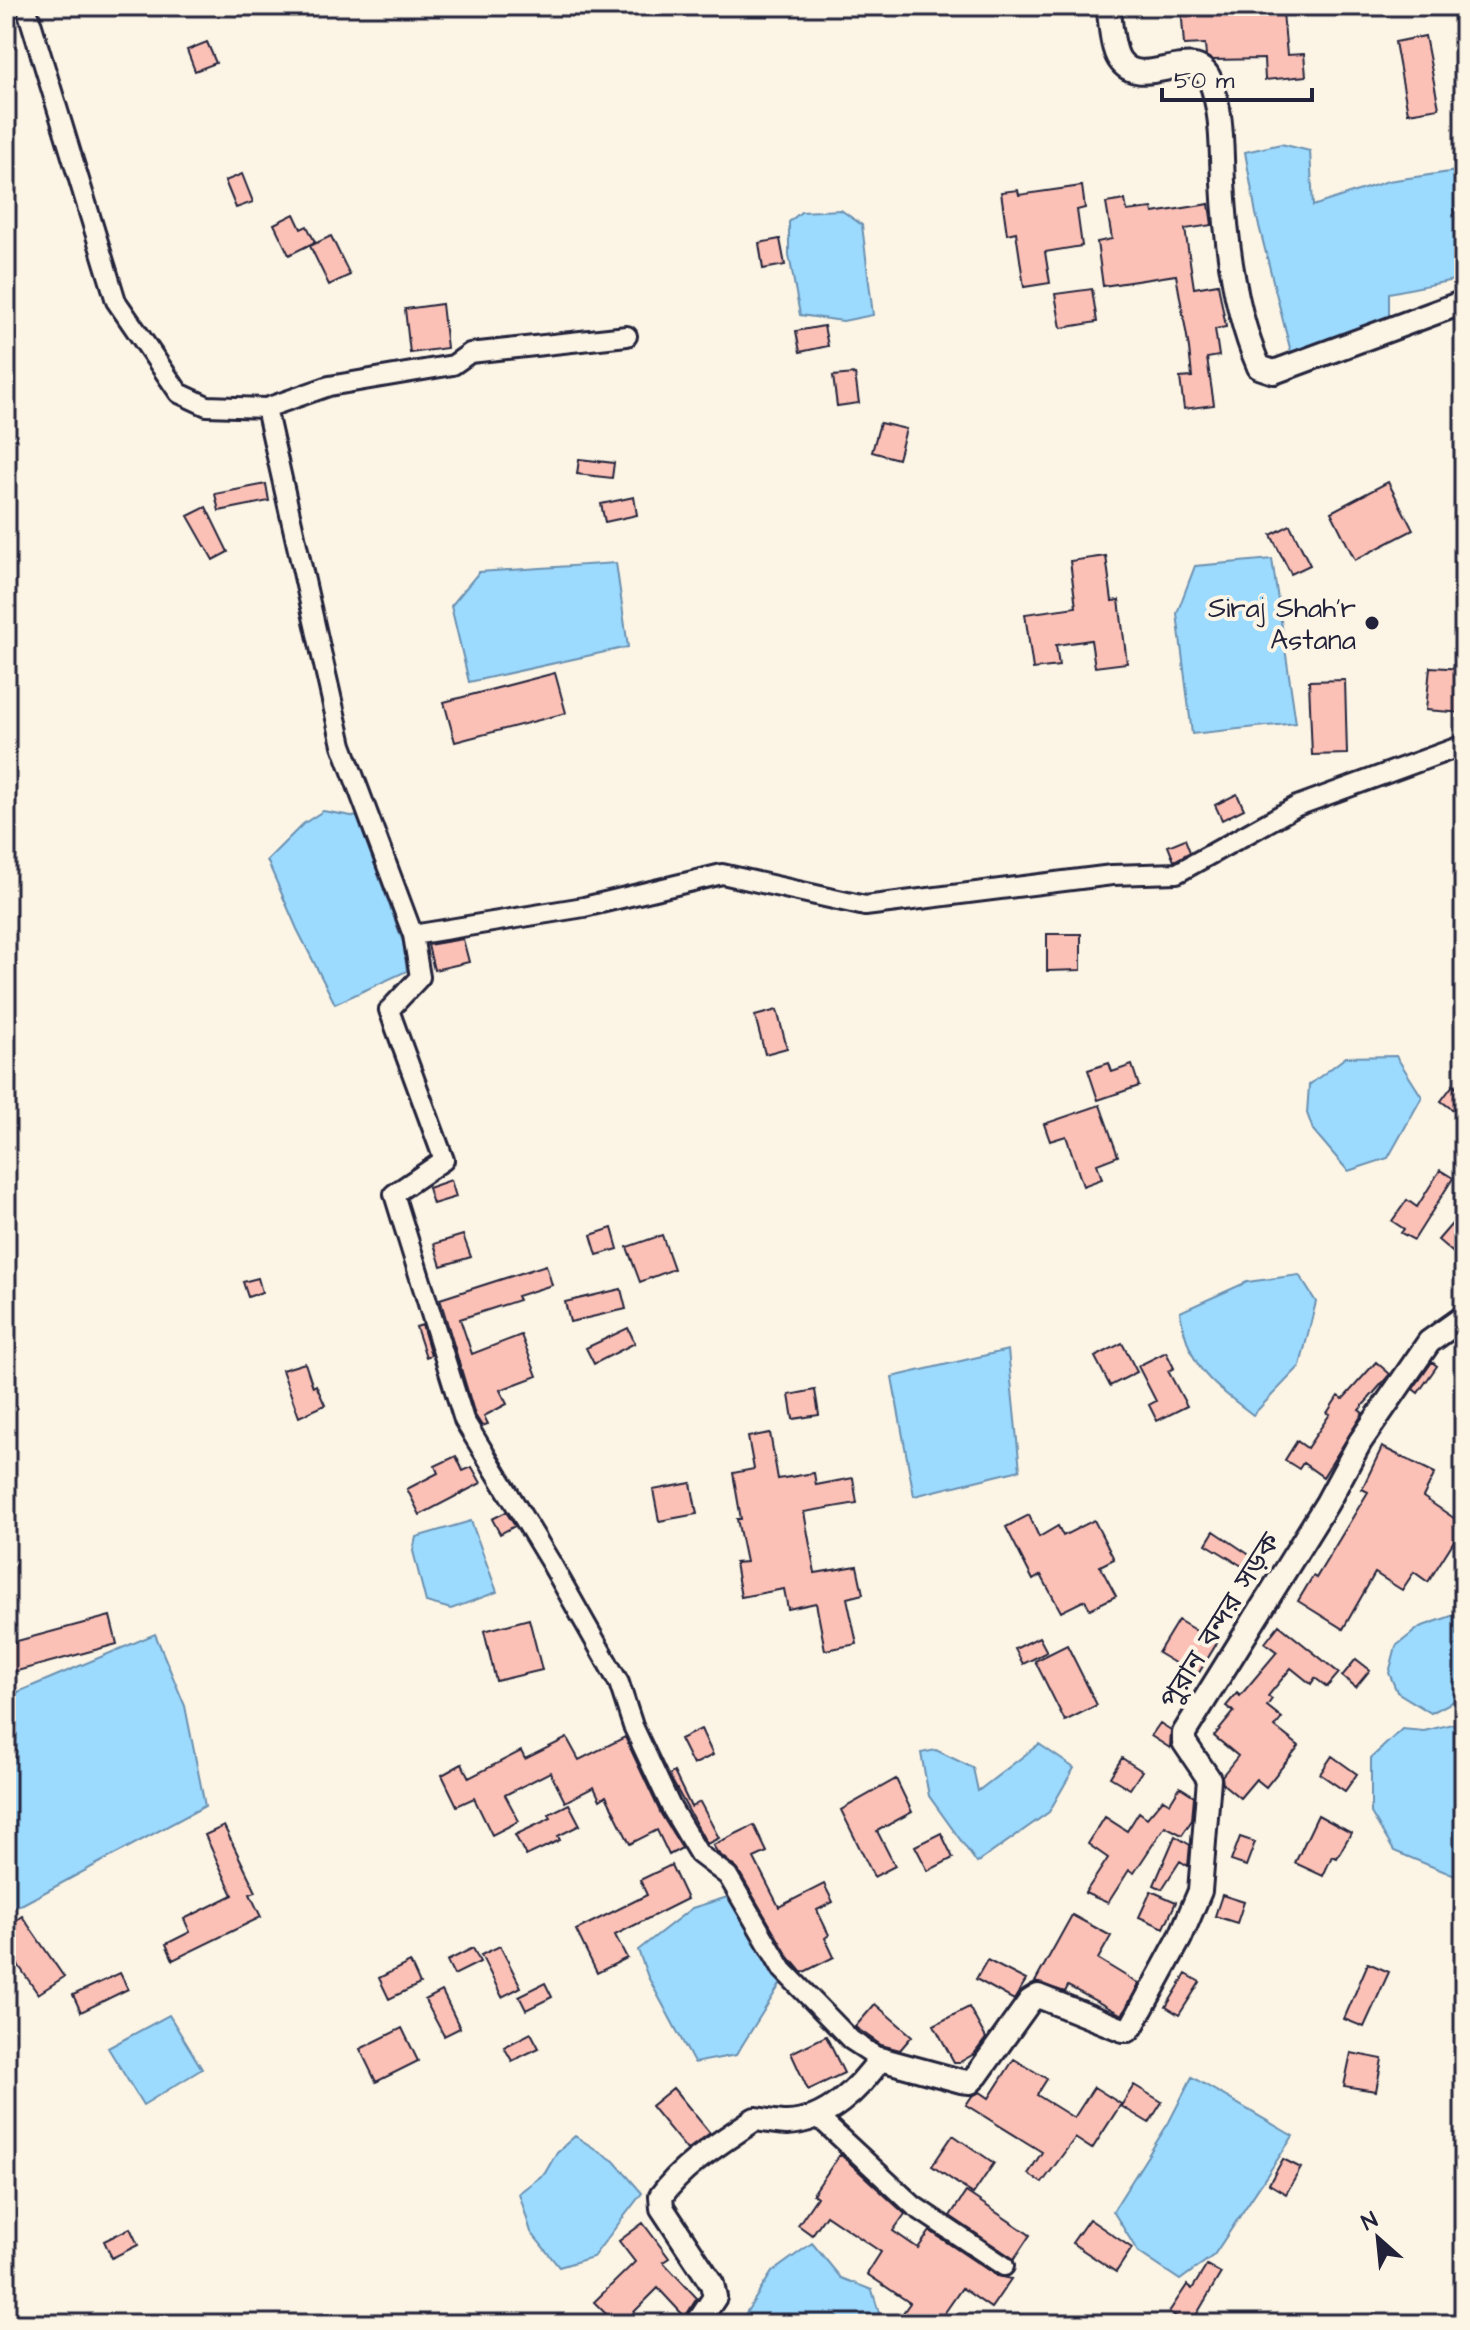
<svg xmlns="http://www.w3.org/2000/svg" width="1470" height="2330" viewBox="0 0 1470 2330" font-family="'Architects Daughter','Noto Sans Bengali',sans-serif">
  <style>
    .water { fill: #9cdafe; stroke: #6b90b0; stroke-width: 2 }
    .building { fill: #fcc1b6; stroke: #22223b; stroke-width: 2 }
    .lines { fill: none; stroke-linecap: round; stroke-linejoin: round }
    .minor-casing { stroke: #22223b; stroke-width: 24 }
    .tertiary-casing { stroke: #22223b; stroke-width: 28 }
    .minor { stroke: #fcf5e5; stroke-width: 18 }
    .tertiary { stroke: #fcf5e5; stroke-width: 22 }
    .poi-dot { fill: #22223b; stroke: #fcf5e5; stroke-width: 3 }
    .labels { text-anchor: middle; stroke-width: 8; stroke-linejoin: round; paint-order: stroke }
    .poi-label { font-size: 28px; fill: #22223b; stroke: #fcf5e5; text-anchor: end }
    .street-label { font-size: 28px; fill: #22223b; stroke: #fcf5e5 }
  </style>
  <rect width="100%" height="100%" fill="#fcf5e5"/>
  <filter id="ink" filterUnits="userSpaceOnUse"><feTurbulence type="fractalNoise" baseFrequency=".0125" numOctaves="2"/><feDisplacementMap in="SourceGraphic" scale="16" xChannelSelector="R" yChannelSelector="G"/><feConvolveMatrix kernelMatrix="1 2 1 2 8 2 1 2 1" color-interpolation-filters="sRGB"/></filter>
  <g filter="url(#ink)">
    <path class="water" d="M1281 144 1310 151 1313 206 1388 181 1464 170V278L1389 293V323L1293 360 1256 214 1245 152Z
      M841 210 862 225 873 315 843 321 800 315 789 255V222L801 212Z
      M1272 559 1296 723 1192 734 1177 613 1195 566Z
      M616 563 628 647 469 682 451 606 479 572Z
      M323 811 357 817 403 942 407 971 335 1004 297 929 267 860 303 824Z
      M1396 1056 1422 1097 1388 1158 1348 1171 1313 1130 1307 1113 1309 1085 1346 1057Z
      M1299 1275 1316 1302 1300 1366 1253 1415C1209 1381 1190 1370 1180 1312L1247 1282Z
      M1008 1350 1020 1470 914 1496 892 1377Z
      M471 1521 497 1592 451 1609 426 1602 413 1551 416 1537Z
      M1457 1614 1464 1615V1696L1431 1713 1397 1692 1389 1673 1396 1646 1420 1627Z
      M155 1634 185 1706 205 1806 23 1904 6 1908V1697Z
      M1464 1721V1859L1455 1876 1394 1851 1371 1813V1758L1402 1729 1424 1731Z
      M1039 1744 1074 1768 1049 1812 977 1863 929 1796 921 1753 936 1750 973 1768 978 1791Z
      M731 1896 781 1983 736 2055 694 2063 648 1977 638 1950 692 1908Z
      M169 2015 202 2069 143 2105 108 2048Z
      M1192 2077 1293 2136 1214 2255 1180 2280 1138 2252 1113 2211 1169 2122Z
      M575 2136 614 2161 642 2193 593 2257 559 2267 531 2232 519 2193 545 2173 557 2152Z
      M812 2243 841 2278 872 2290 880 2316 877 2324H739L772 2272Z"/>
    <path class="building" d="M1181 6H1201L1202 11 1251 8 1252 16 1283 13 1287 55 1304 54 1306 76 1265 80 1264 59 1212 60 1206 56 1205 44 1184 45Z
      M1425 36 1439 108 1408 113 1395 42Z
      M207 42 216 63 195 71 187 50Z
      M242 174 253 202 236 208 225 181Z
      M1082 186 1085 208 1077 210 1082 246 1045 252 1050 283 1024 287 1016 232 1007 234 1001 192 1018 190 1019 195Z
      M1125 200 1127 211 1152 208 1153 213 1209 204 1212 225 1185 229 1194 288 1218 284 1226 327 1215 329 1219 356 1207 358 1214 405 1184 409 1180 378 1192 377 1189 348 1176 275 1103 286 1097 242 1112 239 1106 203Z
      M294 214 301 229 307 226 315 242 289 255 274 224Z
      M331 236 350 275 329 285 310 246Z
      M780 239 785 265 763 269 759 243Z
      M1092 289 1097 322 1061 328 1055 294Z
      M442 304 447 348 410 353 405 309Z
      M824 326 828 346 800 352 796 331Z
      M855 374 859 403 837 406 833 376Z
      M880 423 906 429 898 459 872 452Z
      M579 459 614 463 612 478 577 474Z
      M1388 482 1413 530 1355 560 1331 512Z
      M266 484 269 501 219 511 215 494Z
      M634 497 637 515 605 522 601 504Z
      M206 507 228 552 213 560 188 516Z
      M1290 525 1310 565 1291 574 1271 535Z
      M1106 556 1112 601 1119 600 1127 663 1095 667 1091 640 1056 645 1059 666 1033 669 1025 614 1076 607 1070 561Z
      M1430 667 1464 669V713L1426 710Z
      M555 673 566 713 455 742 444 702Z
      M1345 680 1347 754 1312 755 1309 681Z
      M1237 794 1244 809 1222 820 1215 805Z
      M1185 839 1190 852 1174 861 1168 846Z
      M1047 934H1081V970L1047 971Z
      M463 939 469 962 434 970 428 945Z
      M777 1010 787 1048 765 1054 755 1016Z
      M1109 1063 1112 1072 1132 1065 1139 1086 1098 1100 1088 1070Z
      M1453 1085 1464 1094V1118L1441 1101Z
      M1100 1105 1118 1156 1097 1164 1102 1179 1083 1186 1066 1136 1050 1141 1044 1124Z
      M1440 1170 1453 1178 1414 1240 1401 1233 1404 1229 1392 1221 1407 1200 1417 1207Z
      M451 1180 456 1197 433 1204 428 1188Z
      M1464 1210V1262L1438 1240Z
      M612 1228 618 1249 597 1255 591 1235Z
      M463 1235 471 1257 441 1266 434 1244Z
      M662 1235 674 1269 640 1282 627 1247Z
      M546 1265 552 1285 517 1296 519 1300 460 1319 472 1354 521 1335 537 1376 500 1390 507 1404 484 1416 488 1424 482 1426 475 1415 440 1299Z
      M258 1278 262 1292 248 1297 243 1282Z
      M621 1289 626 1309 570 1322 565 1302Z
      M422 1325 431 1355 426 1357 416 1327Z
      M628 1328 635 1343 594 1364 586 1348Z
      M1122 1343 1137 1372 1110 1386 1095 1357Z
      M1166 1352 1174 1368 1168 1371 1187 1406 1157 1421 1149 1405 1156 1401 1138 1366Z
      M1376 1362 1390 1374 1359 1410 1363 1413 1323 1477 1303 1463 1299 1469 1285 1460 1297 1441 1307 1448 1330 1414 1327 1413 1338 1396 1343 1399Z
      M1432 1362 1437 1366 1418 1393 1413 1389Z
      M305 1363 313 1387 316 1385 325 1405 299 1417 282 1370Z
      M815 1390 819 1415 793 1419 789 1395Z
      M770 1433 778 1479 814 1473 816 1485 853 1478 857 1503 804 1512 815 1573 857 1566 863 1594 847 1598 857 1644 825 1650 816 1603 788 1609 784 1589 741 1597 735 1563 746 1562 737 1519H741L733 1473 754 1469 748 1437Z
      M1382 1447 1435 1473 1423 1497 1464 1525 1428 1582 1414 1572 1402 1590 1375 1573 1343 1629 1298 1601 1313 1576 1316 1578 1368 1492 1362 1489Z
      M456 1456 463 1471 472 1467 481 1483 420 1515 407 1489 438 1473 435 1466Z
      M691 1483 697 1514 659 1521 653 1490Z
      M506 1512 515 1526 500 1534 492 1519Z
      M1029 1515 1039 1537 1058 1526 1063 1536 1094 1520 1114 1559 1100 1566 1116 1596 1090 1609 1085 1600 1061 1612 1041 1575 1033 1580 1006 1527Z
      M1214 1531 1254 1558 1247 1569 1206 1544Z
      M110 1616 117 1644 6 1674V1644Z
      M529 1619 542 1670 496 1681 484 1631Z
      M1178 1620 1217 1643 1197 1676 1158 1653Z
      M1279 1625 1339 1673 1327 1687 1315 1678 1311 1684 1291 1668 1268 1696 1272 1699 1267 1706 1282 1718 1275 1727 1299 1746 1266 1787 1256 1779 1240 1798 1223 1784 1222 1776 1238 1756 1214 1736 1234 1712 1226 1706 1237 1693 1240 1696 1277 1652 1265 1643Z
      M1039 1637 1047 1652 1023 1664 1015 1649Z
      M1067 1645 1097 1705 1065 1721 1035 1661Z
      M1356 1659 1370 1670 1356 1687 1342 1676Z
      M1160 1723 1171 1730 1170 1748 1151 1736Z
      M701 1729 713 1755 693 1765 680 1739Z
      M625 1737 661 1814 682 1848 669 1855 657 1830 630 1844 606 1796 600 1800 594 1787 565 1802 550 1772 505 1795 519 1821 492 1835 474 1798 457 1806 442 1775 462 1764 469 1778 521 1751 525 1759 567 1738 579 1760Z
      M1332 1756 1357 1774 1345 1791 1320 1774Z
      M1122 1758 1142 1771 1130 1789 1110 1777Z
      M674 1772 691 1807 700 1802 719 1838 707 1844 669 1775Z
      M896 1779 912 1812 877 1831 895 1866 874 1877 841 1810Z
      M1180 1787 1194 1796 1192 1820 1182 1835 1165 1826 1134 1873 1129 1870 1108 1903 1085 1893 1108 1858 1088 1844 1105 1817 1127 1831 1139 1812 1147 1818 1163 1799 1170 1803Z
      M569 1804 580 1825 558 1836 560 1840 526 1856 515 1835 551 1818 549 1814Z
      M1318 1815 1351 1833 1337 1858 1332 1856 1323 1876 1295 1863Z
      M754 1825 767 1852 754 1858 779 1907 824 1884 833 1902 817 1910 829 1935 825 1938 834 1957 802 1973 788 1956 738 1870 717 1852 713 1845Z
      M224 1826 256 1892 250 1894 261 1917 173 1960 166 1944 190 1932 184 1919 233 1895 205 1835Z
      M941 1833 953 1858 928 1871 915 1846Z
      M1175 1836 1190 1845 1188 1866 1180 1861 1162 1889 1154 1885Z
      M1240 1837 1255 1842 1246 1866 1231 1861Z
      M671 1865 687 1899 615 1935 627 1958 597 1973 576 1930 647 1895 640 1880Z
      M1151 1891 1176 1902 1164 1928 1139 1917Z
      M1222 1895 1244 1902 1237 1923 1215 1916Z
      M1072 1915 1111 1936 1098 1959 1139 1984 1122 2015 1068 1986 1065 1992 1035 1982Z
      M22 1916 64 1977 38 1994 6 1947V1928Z
      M500 1946 521 1987 502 1997 481 1955Z
      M473 1948 480 1962 454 1975 447 1961Z
      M987 1960 1026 1980 1014 2000 976 1979Z
      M410 1962 420 1984 389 1999 379 1978Z
      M1368 1963 1389 1972 1364 2027 1344 2019Z
      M120 1973 128 1989 81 2012 73 1995Z
      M1186 1974 1200 1982 1179 2015 1166 2007Z
      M545 1983 552 1997 526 2010 519 1996Z
      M442 1991 460 2028 444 2036 425 2000Z
      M875 2004 912 2036 900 2050 881 2045 855 2027Z
      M969 2007 986 2038 974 2054 960 2062H954L934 2025Z
      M402 2028 418 2061 376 2082 360 2049Z
      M531 2033 539 2048 512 2061 504 2047Z
      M826 2036 844 2073 808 2090 791 2053Z
      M1351 2053 1382 2059 1376 2091 1344 2086Z
      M1014 2059 1047 2079 1037 2095 1074 2118 1094 2087 1121 2104 1092 2149 1075 2138 1042 2183 1028 2174 1042 2152 966 2105 972 2096 980 2092 989 2098Z
      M1134 2085 1162 2102 1149 2123 1121 2106Z
      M673 2088 710 2133 687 2150 651 2106Z
      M953 2135 994 2163 973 2194 932 2166Z
      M840 2154 905 2214 893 2231 918 2248 930 2231 997 2276 1011 2279 991 2308 962 2288 937 2324H895L910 2303 867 2274 881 2252 826 2215 812 2235 798 2225 817 2197 813 2194Z
      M1283 2159 1301 2168 1286 2194 1269 2184Z
      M966 2192 1030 2235 1014 2259 950 2216Z
      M1089 2219 1132 2248 1116 2272 1072 2243Z
      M643 2223 669 2258 663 2262 697 2298 685 2317 658 2288 622 2324H616L594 2302 635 2262 619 2241Z
      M130 2228 138 2245 112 2258 104 2241Z
      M1207 2265 1221 2273 1191 2324H1188L1169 2312 1187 2285 1192 2289Z"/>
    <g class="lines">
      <g class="minor-casing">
        <path id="minor" d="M26 6 116 301 179 393 207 406 266 408 329 386 453 365 470 353 627 336
          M266 408 342 745 413 935 420 977 389 1010 444 1160 394 1194 464 1420 551 1563 619 1683 633 1726 672 1809 699 1854 728 1876 783 1970 851 2040 880 2059
          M413 935 584 907 722 874 865 906 1112 875 1177 873 1297 806 1464 745
          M816 2115 914 2206 1004 2266"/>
      </g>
      <g class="tertiary-casing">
        <path id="tertiary" d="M1108 6C1111 22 1111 46 1119 59 1141 94 1195 42 1210 80 1223 113 1221 147 1223 182 1226 243 1234 310 1259 367L1274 372 1464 302
          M697 2324 715 2297 712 2284 662 2208 661 2196C685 2163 722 2142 755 2119 765 2120 777 2123 787 2123 826 2122 860 2088 880 2059L961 2081 970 2082 977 2075 1030 2001 1038 1996 1123 2030H1128L1132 2026 1180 1938 1200 1891 1209 1779 1184 1742V1733L1327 1503 1360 1442 1429 1342 1464 1317"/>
      </g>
      <use href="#minor" class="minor"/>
      <use href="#tertiary" class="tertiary"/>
    </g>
  </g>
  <circle class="poi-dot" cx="1372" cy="623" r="8"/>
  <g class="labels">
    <g class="poi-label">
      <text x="1356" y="617">Siraj Shah'r<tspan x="1356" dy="32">Astana</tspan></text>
    </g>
    <g class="street-label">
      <text transform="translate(1219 1620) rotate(-58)" y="10">পুরান বন্দর সড়ক</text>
    </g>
  </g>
  <rect width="1470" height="2330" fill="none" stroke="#fcf5e5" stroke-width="32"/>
  <rect x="16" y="16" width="1438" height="2298" fill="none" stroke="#22223b" stroke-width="3" filter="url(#ink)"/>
  <g transform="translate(1378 2238) rotate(333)" stroke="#fcf5e5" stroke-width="6" paint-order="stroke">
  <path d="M0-6L14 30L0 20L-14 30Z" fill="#22223b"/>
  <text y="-12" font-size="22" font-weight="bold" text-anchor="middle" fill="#22223b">N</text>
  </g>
  <path d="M1162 88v12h150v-12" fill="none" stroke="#22223b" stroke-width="4"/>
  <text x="1174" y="88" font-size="24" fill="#22223b" stroke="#fcf5e5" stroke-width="6" paint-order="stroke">50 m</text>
</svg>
